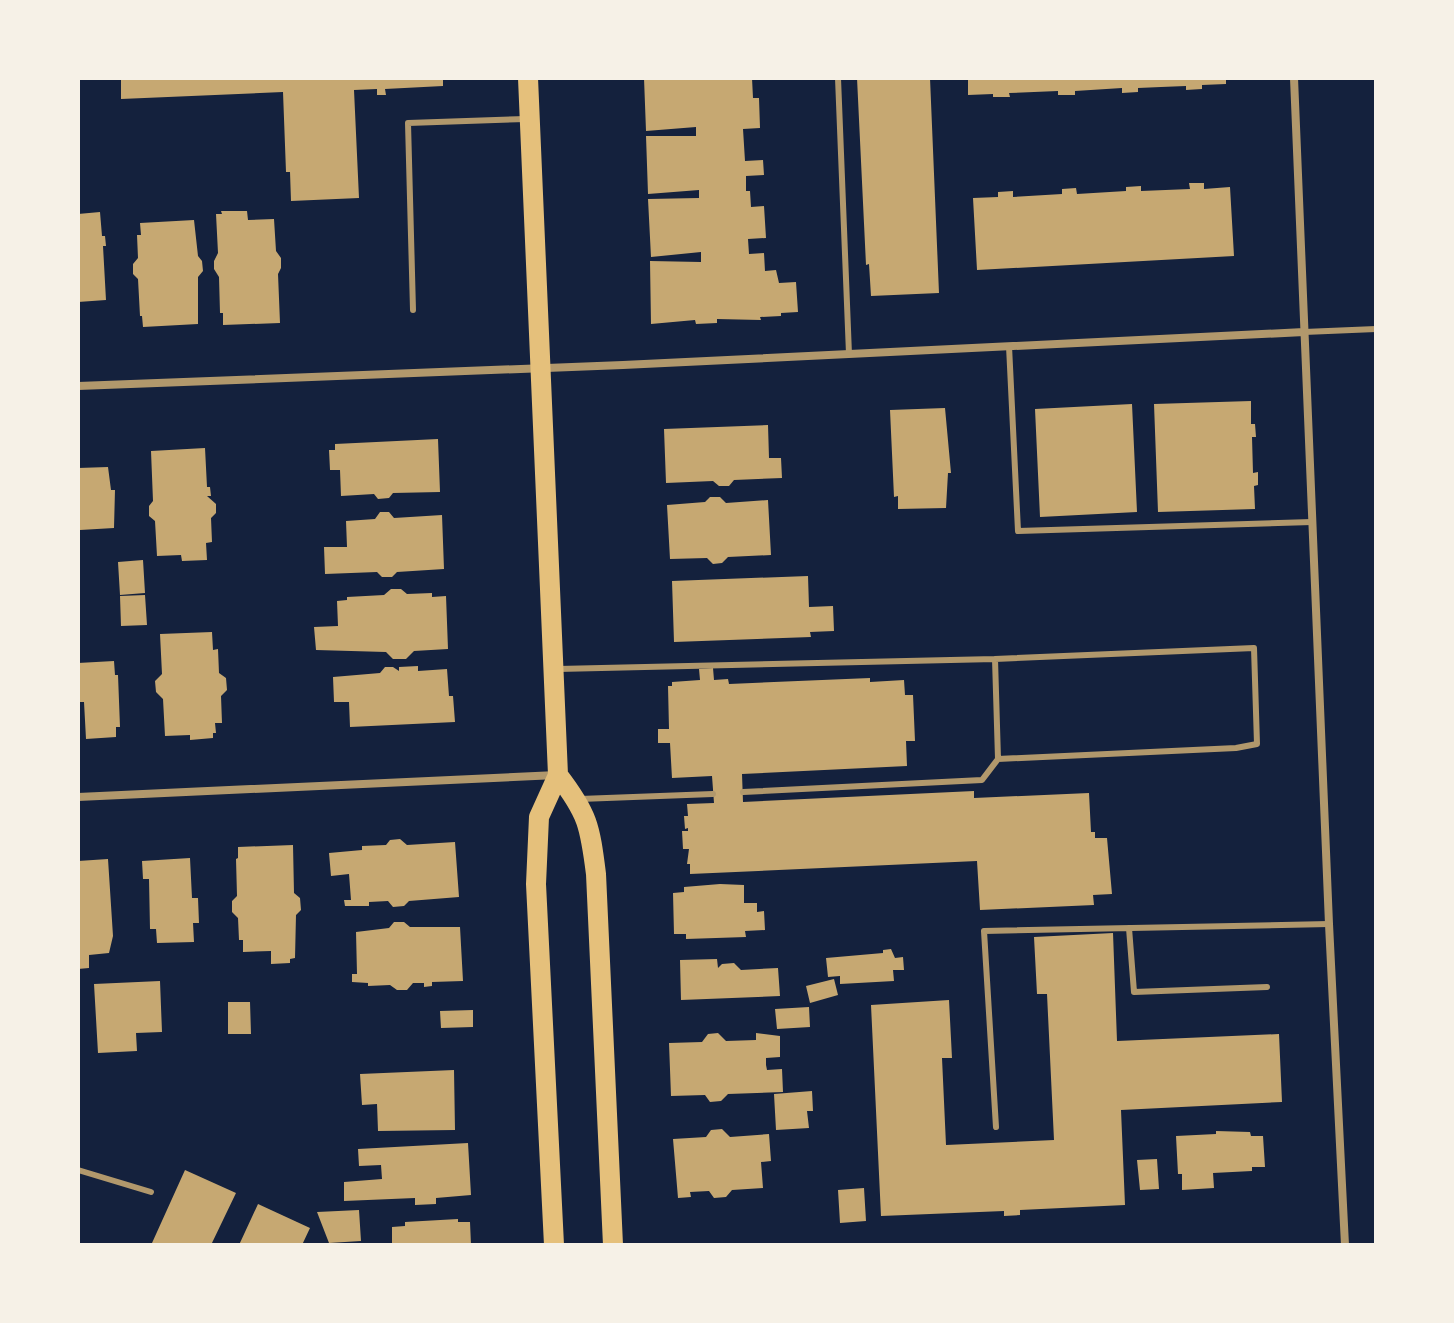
<svg xmlns="http://www.w3.org/2000/svg" width="1454" height="1323" viewBox="0 0 1454 1323" font-family="Poppins,sans-serif">
  <style>
    .building { fill: #c6a872 }
    .lines { fill: none; stroke-linecap: round; stroke-linejoin: round }
    .service { stroke: #b1986c; stroke-width: 6 }
    .minor { stroke: #b1986c; stroke-width: 8 }
    .primary { stroke: #e5c07b; stroke-width: 20 }
  </style>
  <rect width="100%" height="100%" fill="#14213d"/>
  <path class="building" d="M121 78H443V86L385 89 386 95H377V89L354 90 359 198 291 201 290 172H286L283 92 121 99Z
    M644 78H752L753 98H759L760 128 743 129 745 161 763 160 764 175 746 176V191H750L751 207 764 206 766 238 748 239 749 254 764 253 765 271 776 270 779 283 796 282 798 312 781 313V316L760 317 761 320 717 319V323L696 324 695 320 651 324 650 261 701 262V252L651 257 648 199 699 198V190L648 194 646 136H696V127L646 131Z
    M857 78H930L939 293 871 296 869 264 866 265Z
    M968 78H1226V84L1202 85V89L1186 90V86L1161 87 1138 88V92L1122 93V88L1075 91V95H1058V91L1009 93 1010 97H993V94L968 95Z
    M1189 183H1204V189L1230 187 1234 256 977 270 973 198 998 197V192L1013 191V197L1062 194V189L1076 188 1077 194 1126 191V187L1141 186V191L1190 189Z
    M221 211H247L248 220 274 219 276 251 281 258V268L278 274 280 323 223 325V313H220L219 277 214 269V261L218 253 216 214H222Z
    M100 212 102 236H105L106 246H103L106 300 78 302V214Z
    M194 220 198 256 202 261 203 271 198 277V324L143 327 142 316H140L138 279 133 274V264L138 258 137 235H141L140 223Z
    M1251 401V424H1255L1256 437H1252L1253 473 1258 472V485L1254 486 1255 509 1158 512 1154 404Z
    M1132 404 1137 512 1040 517 1035 409Z
    M945 408 951 473H948L946 508 898 509V496L894 497 890 410Z
    M768 425 769 458H781L782 478 734 480 729 486H719L713 481 666 483 664 429Z
    M438 439 440 492 393 493 389 498 378 499 374 494 341 496 340 470H330L329 450H335V444Z
    M205 448 207 487H210L211 496H207L216 504V513L211 518 212 542 206 543 207 560 182 561 181 555 157 556 155 521 149 516V506L153 501 151 451Z
    M108 467 111 490H115L114 528 80 530 78 468Z
    M710 497H720L726 503 768 500 771 555 728 557 722 563 713 564 707 558 670 559 667 505 705 502Z
    M380 512H389L394 518 442 515 444 569 397 572 392 577H382L377 572 325 574 324 547H347L346 521 375 519Z
    M143 560 145 593 120 595 118 562Z
    M808 576 809 607 833 606 834 631 810 632 811 637 674 642 672 581Z
    M391 589H401L407 594 432 593V597L446 596 448 649 414 651 406 659H393L386 652 316 650 314 627 338 626 337 601 347 600V597L384 595Z
    M145 595 147 625 121 626 120 596Z
    M212 632 213 650 218 649 219 673 226 678 227 690 221 696 222 723H215L216 733H213V738L190 740V735L165 736 163 699 156 692 155 681 162 674 160 634Z
    M114 661 115 675H118L120 727H116V737L86 739 84 702H78V663Z
    M418 666V671L447 669 449 696H453L455 722 350 727 349 702H334L333 677 380 673 385 667H393L399 671V667Z
    M713 668 714 680 728 679 729 684 870 678V682L904 680 905 695H913L915 741H906L907 766 742 774 743 802 974 791V798L1089 793 1091 832H1095V838H1107L1112 894 1093 895 1094 905 980 910 977 861 690 874V864H687L689 849H683L682 831H688V828L685 829 684 816H688L687 804 714 803 712 776 672 778 670 743H658V729H669L668 686H672V682L700 680 699 669Z
    M400 839 407 845 455 842 459 897 409 901 404 906 393 907 388 901 369 902V906H345L344 900H351L349 874 331 876 329 853 362 850V846L386 845 390 840Z
    M293 845 294 893 300 898 301 910 296 915 295 958 290 959V963L271 964V951L243 952V940H239L238 918 232 912V901L237 896 236 859 238 858V847Z
    M190 858 192 898H198L199 923H193L194 942 157 943 156 929H150L149 879H143L142 861Z
    M108 859 113 936 109 953 89 955V968L78 969V861Z
    M720 884 744 885V903H757V912L764 911 765 930 745 931 746 937 686 939V934H674L673 893 684 892V887Z
    M394 922H404L410 927H460L463 981 432 982V986L424 987V983H413L407 990H397L390 985 368 986V983L352 982V974H357L356 932 389 928Z
    M1113 933 1117 1041 1279 1034 1282 1102 1121 1110 1125 1205 1020 1210V1215L1004 1216V1211L881 1216 871 1005 949 1000 952 1058H942L946 1145 1054 1140 1047 994H1037L1034 937Z
    M891 949 895 958 903 957 904 970H893L894 981 840 984V976L828 977 826 958 883 953V950Z
    M717 959 718 968 722 964 734 963 741 970 778 968 780 996 681 1000 680 960Z
    M834 979 838 995 810 1003 806 986Z
    M160 981 162 1032 136 1033 137 1051 98 1053 94 984Z
    M228 1002H250L251 1034H228Z
    M809 1007 810 1027 777 1029 775 1009Z
    M473 1010V1027L441 1028 440 1011Z
    M718 1033 726 1041 756 1040V1033L780 1036V1057L766 1058V1065L767 1070 782 1069 783 1092 728 1094 721 1101 710 1102 705 1095 671 1096 669 1043 702 1042 708 1034Z
    M454 1070 455 1130 378 1131 377 1104 362 1105 360 1074Z
    M812 1091 813 1111H807L809 1128 776 1130 774 1094Z
    M722 1129 730 1137 769 1134 771 1161 761 1162 763 1188 732 1190 726 1197 714 1198 709 1191 690 1192 691 1197 678 1198 673 1139 706 1137 711 1130Z
    M1216 1131 1250 1132 1251 1136H1263L1265 1167H1252V1171L1213 1173 1214 1188 1182 1190V1174H1178L1176 1136 1216 1134Z
    M468 1143 471 1195 436 1198V1204L415 1205V1198L344 1201V1182L382 1179 381 1165 359 1166 358 1149Z
    M1157 1159 1159 1189 1140 1190 1137 1160Z
    M185 1170 236 1193 211 1245H157L152 1243Z
    M864 1188 866 1221 840 1223 838 1190Z
    M258 1204 310 1228 302 1245H239Z
    M359 1210 361 1241 329 1243 317 1212Z
    M458 1219V1222H470L471 1245H392V1227L405 1226V1222Z"/>
  <g class="lines">
    <path class="service" d="M838 78 849 354
      M413 310 408 123 526 119
      M1304 332 1376 329
      M1009 346 1018 531 1312 522
      M558 669 995 659 998 759
      M743 792 982 780 998 759 1236 748 1257 744 1254 648 995 659
      M580 799 713 794
      M1129 928 1134 992 1267 987
      M996 1127 984 931 1329 924
      M78 1170 151 1192"/>
    <path class="minor" d="M1294 78 1329 924 1345 1245
      M78 386 623 365 1304 332
      M78 797 557 775"/>
    <path class="primary" d="M528 78 558 775 539 817 536 884 554 1245
      M558 775C588 814 590 826 596 874L613 1245"/>
  </g>
  <rect width="1454" height="1323" fill="none" stroke="#f6f1e7" stroke-width="160"/>
</svg>
